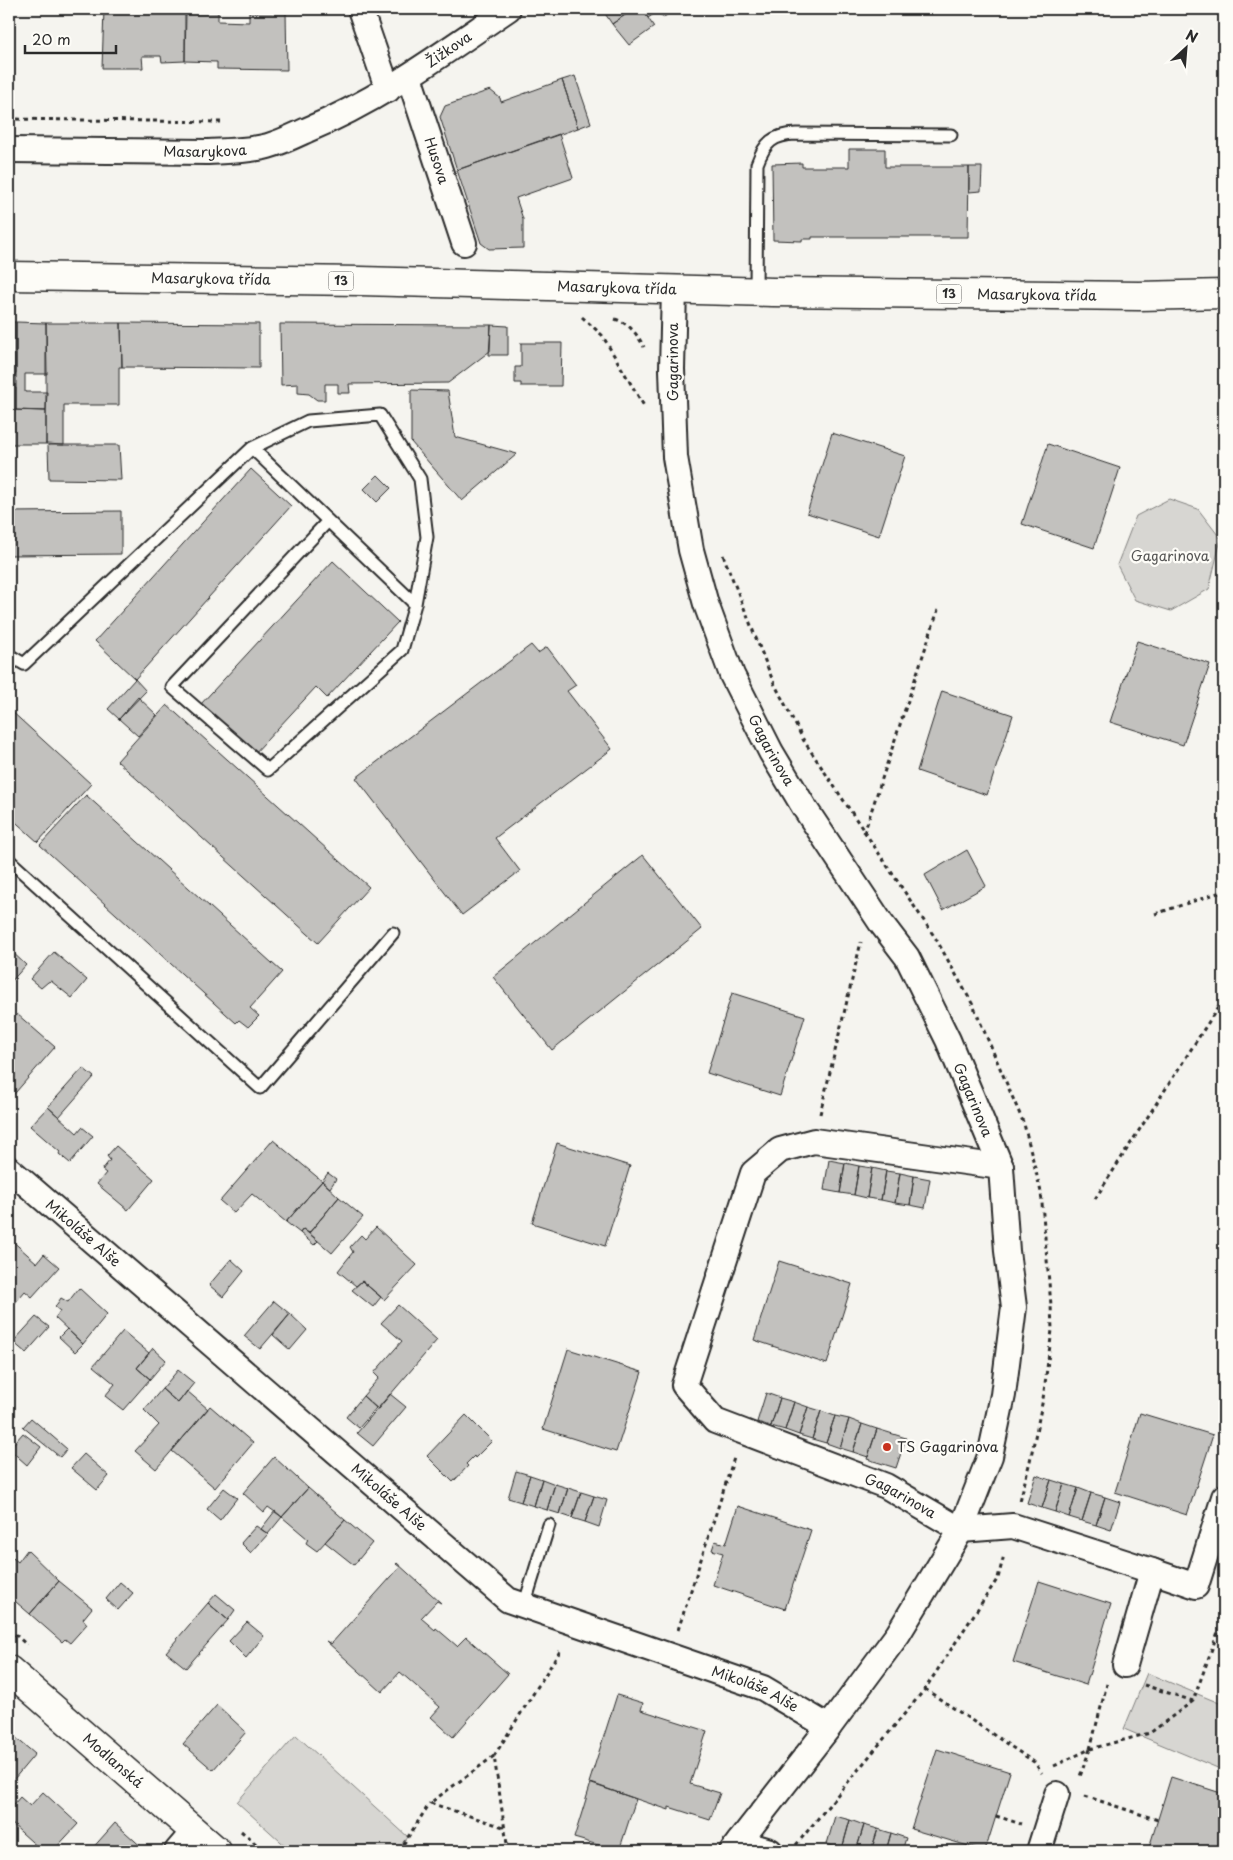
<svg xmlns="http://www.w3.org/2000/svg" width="1233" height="1860" viewBox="0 0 1233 1860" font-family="'Playpen Sans',sans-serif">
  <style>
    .green { fill: #d7d6d2; stroke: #81807e }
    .building { fill: #c2c1be; stroke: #2b2b2b }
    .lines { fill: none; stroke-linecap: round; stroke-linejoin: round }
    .service-casing { stroke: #2b2b2b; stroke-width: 15 }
    .minor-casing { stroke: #2b2b2b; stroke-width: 28 }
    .tertiary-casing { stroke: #2b2b2b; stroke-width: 31 }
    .primary-casing { stroke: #2b2b2b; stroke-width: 31 }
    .path { stroke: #2b2b2b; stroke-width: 3; stroke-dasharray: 4 4; stroke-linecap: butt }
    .service { stroke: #fdfcf7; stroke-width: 11 }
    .minor { stroke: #fdfcf7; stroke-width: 24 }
    .tertiary { stroke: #fdfcf7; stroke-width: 28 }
    .primary { stroke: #fdfcf7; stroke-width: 28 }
    .poi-dot { fill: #c8321e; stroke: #fdfcf7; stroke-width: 2 }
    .labels { text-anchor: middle; stroke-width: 4.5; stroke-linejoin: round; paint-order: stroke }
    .shield { fill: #fdfcf7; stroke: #6a6a68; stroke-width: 1 }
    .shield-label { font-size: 12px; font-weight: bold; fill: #2b2b2b }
    .street-label { font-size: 14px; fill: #2b2b2b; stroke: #fdfcf7 }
    .park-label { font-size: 14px; fill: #565655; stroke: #fdfcf7 }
    .poi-label { font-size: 14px; fill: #2b2b2b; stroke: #fdfcf7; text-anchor: start }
  </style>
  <rect width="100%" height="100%" fill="#f5f4ef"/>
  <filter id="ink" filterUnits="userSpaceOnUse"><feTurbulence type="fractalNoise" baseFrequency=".02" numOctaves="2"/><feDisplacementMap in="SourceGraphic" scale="10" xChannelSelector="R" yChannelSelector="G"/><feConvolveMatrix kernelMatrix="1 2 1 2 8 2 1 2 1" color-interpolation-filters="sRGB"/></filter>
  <g filter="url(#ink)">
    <path class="green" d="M1169 499 1198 509 1221 539 1209 589 1171 611 1135 600 1117 565 1136 516Z
      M1147 1673 1224 1705V1758L1220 1769 1124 1729Z
      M296 1735 408 1837 398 1851H291L237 1802Z"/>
    <path class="building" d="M104 9H185V61L162 62 161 56H142L143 68H102Z
      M602 9H622L626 14 612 24Z
      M634 9H642L654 27 629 45 612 24Z
      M642 9H674L663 18 658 11 648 18Z
      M186 11 218 12V21L249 22V12H286L287 70 217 69V62L185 61Z
      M575 76 591 123 578 128 562 80Z
      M562 80 578 128 457 170 440 117 445 106 490 90 500 98 501 102Z
      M559 134 573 178 516 198 523 219V248L489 249 481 243 457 170Z
      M849 149H885V167H969L968 237H812V239H802V241L773 240 772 164 802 163V167H849Z
      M969 167H982L981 191 969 192Z
      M9 322H16V374H9Z
      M16 322 46 323 47 374H25V392H47L46 411 16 410Z
      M46 323H121L122 367H119V405H64V445L46 444Z
      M121 323 259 324V368L122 367Z
      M280 324 491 325 490 351 448 383 349 384 350 393H338V384H325V400H317L309 394 298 393V384L281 385Z
      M491 325 508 326V355H489Z
      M521 343H562L561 386H521V383H515V367H521Z
      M9 388H16V410H9Z
      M411 390 448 391 455 437 517 454 462 501 411 442Z
      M9 410 46 411V444H9Z
      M832 433 905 456 879 536 807 513Z
      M1048 444 1120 468 1094 548 1022 524Z
      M48 445H119L121 480 49 479Z
      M251 469 291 506 135 679 95 641Z
      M378 475 391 488 377 502 364 489Z
      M121 511V554L9 555V512Z
      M333 561 398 622 327 698 316 687 253 755 200 705Z
      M1137 641 1210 664 1183 745 1110 722Z
      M531 645 538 653 547 647 576 685 567 691 612 749 495 838 520 871 462 915 356 778Z
      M135 679 146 691 119 719 108 709Z
      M942 691 1013 715 987 795 917 771Z
      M138 697 157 715 138 736 119 719Z
      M167 705 369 887 318 943 117 761Z
      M9 709 91 784 38 842 9 816Z
      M86 795 282 972 250 1008 259 1016 248 1027 239 1020 236 1023 40 845Z
      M967 850 986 886 943 910 925 875Z
      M643 855 702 929 552 1050 493 977Z
      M9 949 26 965 9 984Z
      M54 952 87 980 72 998 51 981 48 982 41 988 30 979Z
      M732 993 805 1016 780 1096 707 1073Z
      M17 1014 55 1047 9 1100V1024Z
      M83 1068 94 1077 59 1117 48 1107Z
      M48 1107 77 1133 82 1127 93 1136 70 1163 59 1154 60 1152 30 1126Z
      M273 1140 322 1181 286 1222 252 1194 234 1213 220 1201Z
      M557 1143 630 1166 605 1246 532 1223Z
      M116 1146 154 1179 128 1210 97 1184 106 1173 102 1170 110 1160 107 1156Z
      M829 1160 845 1163 840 1193 824 1190Z
      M845 1163 859 1166 854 1195 840 1193Z
      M859 1166 872 1168 867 1198 854 1195Z
      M872 1168 886 1171 881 1200 867 1198Z
      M886 1171 900 1173 895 1203 881 1200Z
      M328 1173 336 1179 330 1188 322 1181Z
      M900 1173 914 1176 910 1205 895 1203Z
      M914 1176 930 1179 925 1208 910 1205Z
      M322 1181 339 1197 309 1233 303 1229 300 1233 286 1222Z
      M339 1197 363 1217 332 1253 309 1233Z
      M376 1227 417 1265 384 1300 362 1281 356 1286 338 1271 353 1252 350 1247 361 1235 365 1239Z
      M303 1229 318 1241 314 1245 300 1233Z
      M9 1238 37 1263 44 1254 59 1267 32 1297 25 1291 9 1310Z
      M231 1259 244 1271 223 1297 209 1285Z
      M779 1261 852 1284 827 1364 754 1340Z
      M362 1281 381 1297 373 1307 352 1290Z
      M79 1288 107 1314 83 1344 55 1318 60 1311 55 1307 61 1298 68 1302Z
      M274 1301 290 1314 260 1349 244 1336Z
      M398 1305 437 1340 378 1409 363 1396 379 1378 374 1373 402 1341 381 1323Z
      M290 1314 307 1330 290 1350 273 1335Z
      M36 1317 49 1327 26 1353 13 1342Z
      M67 1329 83 1344 75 1352 59 1337Z
      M123 1331 149 1353 137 1368 150 1379 123 1410 105 1396 115 1384 93 1366Z
      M153 1348 166 1360 150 1379 137 1368Z
      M568 1349 642 1372 616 1452 543 1429Z
      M178 1370 194 1383 178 1403 162 1389Z
      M162 1389 178 1403 187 1391 208 1409 156 1469 135 1451 159 1425 144 1410Z
      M766 1393 780 1398 771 1426 757 1422Z
      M390 1394 406 1407 373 1446 357 1433Z
      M363 1396 376 1408 359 1428 346 1417Z
      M780 1398 794 1402 785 1430 771 1426Z
      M794 1402 808 1407 799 1435 785 1430Z
      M210 1406 253 1443 215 1488 172 1451Z
      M808 1407 821 1411 812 1439 799 1435Z
      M821 1411 835 1416 826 1443 812 1439Z
      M1140 1413 1213 1435 1187 1515 1115 1492Z
      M466 1415 492 1441 475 1458 474 1456 466 1464 468 1466 453 1482 427 1456Z
      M835 1416 849 1419 840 1448 826 1443Z
      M31 1418 67 1449 60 1457 23 1427Z
      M849 1419 862 1424 853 1452 840 1448Z
      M862 1424 877 1429 868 1457 853 1452Z
      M877 1429 906 1438 896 1468 867 1459Z
      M23 1433 41 1447 27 1465 9 1449Z
      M84 1454 109 1476 97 1490 71 1468Z
      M274 1457 308 1488 282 1517 268 1507 264 1512 243 1493Z
      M516 1471 530 1475 521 1502 508 1498Z
      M530 1475 542 1479 534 1506 521 1502Z
      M1036 1475 1051 1480 1042 1508 1027 1503Z
      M542 1479 555 1484 547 1510 534 1506Z
      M1051 1480 1064 1484 1055 1512 1042 1508Z
      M555 1484 568 1488 560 1514 547 1510Z
      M1064 1484 1078 1488 1069 1517 1055 1512Z
      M224 1488 237 1498 220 1520 207 1509Z
      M308 1488 345 1520 317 1551 306 1543 308 1539 282 1517Z
      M568 1488 581 1492 572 1518 560 1514Z
      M1078 1488 1091 1493 1082 1521 1069 1517Z
      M581 1492 594 1496 585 1522 572 1518Z
      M1091 1493 1105 1497 1096 1525 1082 1521Z
      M594 1496 607 1500 599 1527 585 1522Z
      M1105 1497 1120 1502 1111 1530 1096 1525Z
      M738 1506 811 1530 785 1609 713 1585 723 1553 712 1550 715 1541 726 1544Z
      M275 1511 282 1517 268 1534 261 1529Z
      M345 1520 372 1543 354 1565 325 1542Z
      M256 1526 268 1534 251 1553 241 1543Z
      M27 1550 59 1581 30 1614 9 1596V1563L13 1558 18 1562Z
      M397 1563 441 1603 437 1601 421 1618 435 1630 436 1628 457 1646 466 1637 508 1674 453 1737 431 1717 440 1707 400 1672 382 1692 326 1641 331 1644 400 1567 396 1564Z
      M59 1581 92 1608 83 1619 87 1624 70 1643 65 1639 62 1642 30 1614Z
      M1039 1581 1111 1604 1086 1685 1013 1662Z
      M120 1582 133 1593 118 1610 106 1599Z
      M216 1594 235 1610 228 1620 208 1603Z
      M208 1603 228 1620 186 1668 166 1652Z
      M247 1622 264 1636 246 1658 229 1641Z
      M617 1695 643 1703 641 1710 707 1731 690 1784 720 1793 710 1820 669 1807V1810L589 1783Z
      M217 1705 246 1732 213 1770 183 1744Z
      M9 1732 35 1754 9 1785Z
      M937 1749 1010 1772 985 1851 911 1829Z
      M1171 1777 1224 1794V1851H1148Z
      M591 1783 636 1799 619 1851 574 1838Z
      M43 1792 78 1824 53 1851H42L11 1823 9 1825V1810L20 1797 30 1806Z
      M835 1816 850 1820 842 1849 827 1844Z
      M850 1820 864 1825 856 1851 842 1849Z
      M115 1823 145 1850 144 1851H90Z
      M864 1825 878 1829 871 1851H856Z
      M878 1829 891 1833 886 1851H871Z
      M891 1833 906 1838 902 1851H886Z"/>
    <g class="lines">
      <g class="service-casing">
        <path id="service" d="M756 291 757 164C765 142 773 135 796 134L951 135
          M252 448 308 421 380 415 420 479 427 537 415 604
          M9 655 24 664 252 448 415 604 402 650 268 770 172 687 328 521
          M9 860 260 1088 393 933
          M524 1606 549 1525"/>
      </g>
      <g class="minor-casing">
        <g id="minor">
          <path d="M360 9 388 90"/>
          <path id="s1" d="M409 77 464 243"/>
          <path id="s2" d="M9 150 208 152C228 151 249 151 268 146 282 142 294 136 307 130 380 100 443 53 508 9"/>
          <path id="s3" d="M674 289 672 369 675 457 691 550 706 604 732 675 771 752 804 807 881 923 907 957 948 1040 1001 1167 1007 1251 1014 1307 1003 1395 990 1456 961 1530 898 1634 829 1727 732 1851"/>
          <path id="s4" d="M1001 1167 814 1141 780 1150 753 1173 684 1385 715 1421 886 1486 961 1530 1013 1526 1152 1571 1125 1665"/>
          <path id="s5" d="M9 1169 508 1600 763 1688 829 1727"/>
          <path d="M1152 1571 1196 1586 1224 1497"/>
          <path d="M739 1842 770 1851"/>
          <path d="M177 1851 194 1831"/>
          <path d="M1039 1851 1057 1794"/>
        </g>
      </g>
      <g class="tertiary-casing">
        <g id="tertiary">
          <path id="s6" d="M9 1670 217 1851"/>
        </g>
      </g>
      <g class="primary-casing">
        <g id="primary">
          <path id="s7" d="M9 276 361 281 773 292 1139 296 1224 294"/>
        </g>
      </g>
      <path class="path" d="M9 119 221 122
        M582 317 602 335 644 406
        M615 319C630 324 637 334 644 347
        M723 555 773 681 804 741 936 939 973 1005 1024 1124 1041 1192 1051 1305 1052 1330 1043 1399 1030 1461 1020 1501
        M864 833 938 610
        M1155 914 1224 891
        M820 1114 861 942
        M1095 1199 1224 998
        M9 1629 27 1645
        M678 1630 734 1458
        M1144 1685 1193 1701 1218 1632 1224 1634
        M925 1689 1034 1762 1042 1773
        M1090 1749 1107 1684
        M1090 1749 1150 1733 1193 1701
        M494 1756 430 1803 506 1828
        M1054 1766 1090 1749 1079 1779
        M1085 1796 1158 1820
        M996 1816 1021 1824
        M241 1831 264 1851
        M796 1845 925 1689 998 1578 1004 1555
        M399 1851 430 1803
        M508 1851 494 1756 562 1648"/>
      <use href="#service" class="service"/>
      <use href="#minor" class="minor"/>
      <use href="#tertiary" class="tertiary"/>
      <use href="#primary" class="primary"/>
    </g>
  </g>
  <circle class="poi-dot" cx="887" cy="1447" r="5"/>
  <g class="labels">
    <g class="shield">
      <rect x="328.5" y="271.5" width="25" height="19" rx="4"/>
      <rect x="936.5" y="284.5" width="25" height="19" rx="4"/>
    </g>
    <g class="shield-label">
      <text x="341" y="285">13</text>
      <text x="949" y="298">13</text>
    </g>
    <g class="street-label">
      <text dy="5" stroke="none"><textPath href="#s2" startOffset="465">Žižkova</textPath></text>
      <text dy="5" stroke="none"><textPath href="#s2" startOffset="196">Masarykova</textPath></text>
      <text dy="5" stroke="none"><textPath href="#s1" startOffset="88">Husova</textPath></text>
      <text dy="5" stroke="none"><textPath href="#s7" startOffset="202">Masarykova třída</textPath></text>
      <text dy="5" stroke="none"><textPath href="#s7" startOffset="608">Masarykova třída</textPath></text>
      <text dy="5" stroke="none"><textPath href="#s7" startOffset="1028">Masarykova třída</textPath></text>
      <text transform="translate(673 362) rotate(-90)" y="5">Gagarinova</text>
      <text dy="5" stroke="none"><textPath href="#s3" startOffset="479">Gagarinova</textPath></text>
      <text dy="5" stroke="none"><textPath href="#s3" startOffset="884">Gagarinova</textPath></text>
      <text dy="5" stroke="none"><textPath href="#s5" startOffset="98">Mikoláše Alše</textPath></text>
      <text dy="5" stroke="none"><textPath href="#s4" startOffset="730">Gagarinova</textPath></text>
      <text dy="5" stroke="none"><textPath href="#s5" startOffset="502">Mikoláše Alše</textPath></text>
      <text dy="5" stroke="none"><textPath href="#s5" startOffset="922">Mikoláše Alše</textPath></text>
      <text dy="5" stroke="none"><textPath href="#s6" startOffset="138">Modlanská</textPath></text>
    </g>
    <g class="park-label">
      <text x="1170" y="561">Gagarinova</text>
    </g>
    <g class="poi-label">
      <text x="897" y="1452">TS Gagarinova</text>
    </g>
  </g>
  <rect width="1233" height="1860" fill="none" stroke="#fdfcf7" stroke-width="30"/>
  <rect x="15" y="15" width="1203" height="1830" fill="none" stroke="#2b2b2b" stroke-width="2" filter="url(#ink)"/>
  <g transform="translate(1186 48) rotate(26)" stroke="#fdfcf7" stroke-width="4" paint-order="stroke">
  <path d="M0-4L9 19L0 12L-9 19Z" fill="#2b2b2b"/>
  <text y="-8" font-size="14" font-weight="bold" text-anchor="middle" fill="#2b2b2b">N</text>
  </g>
  <path d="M25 45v8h91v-8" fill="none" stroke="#2b2b2b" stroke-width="2.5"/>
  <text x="32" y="45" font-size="15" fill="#2b2b2b" stroke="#fdfcf7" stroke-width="4" paint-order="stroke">20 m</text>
</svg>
